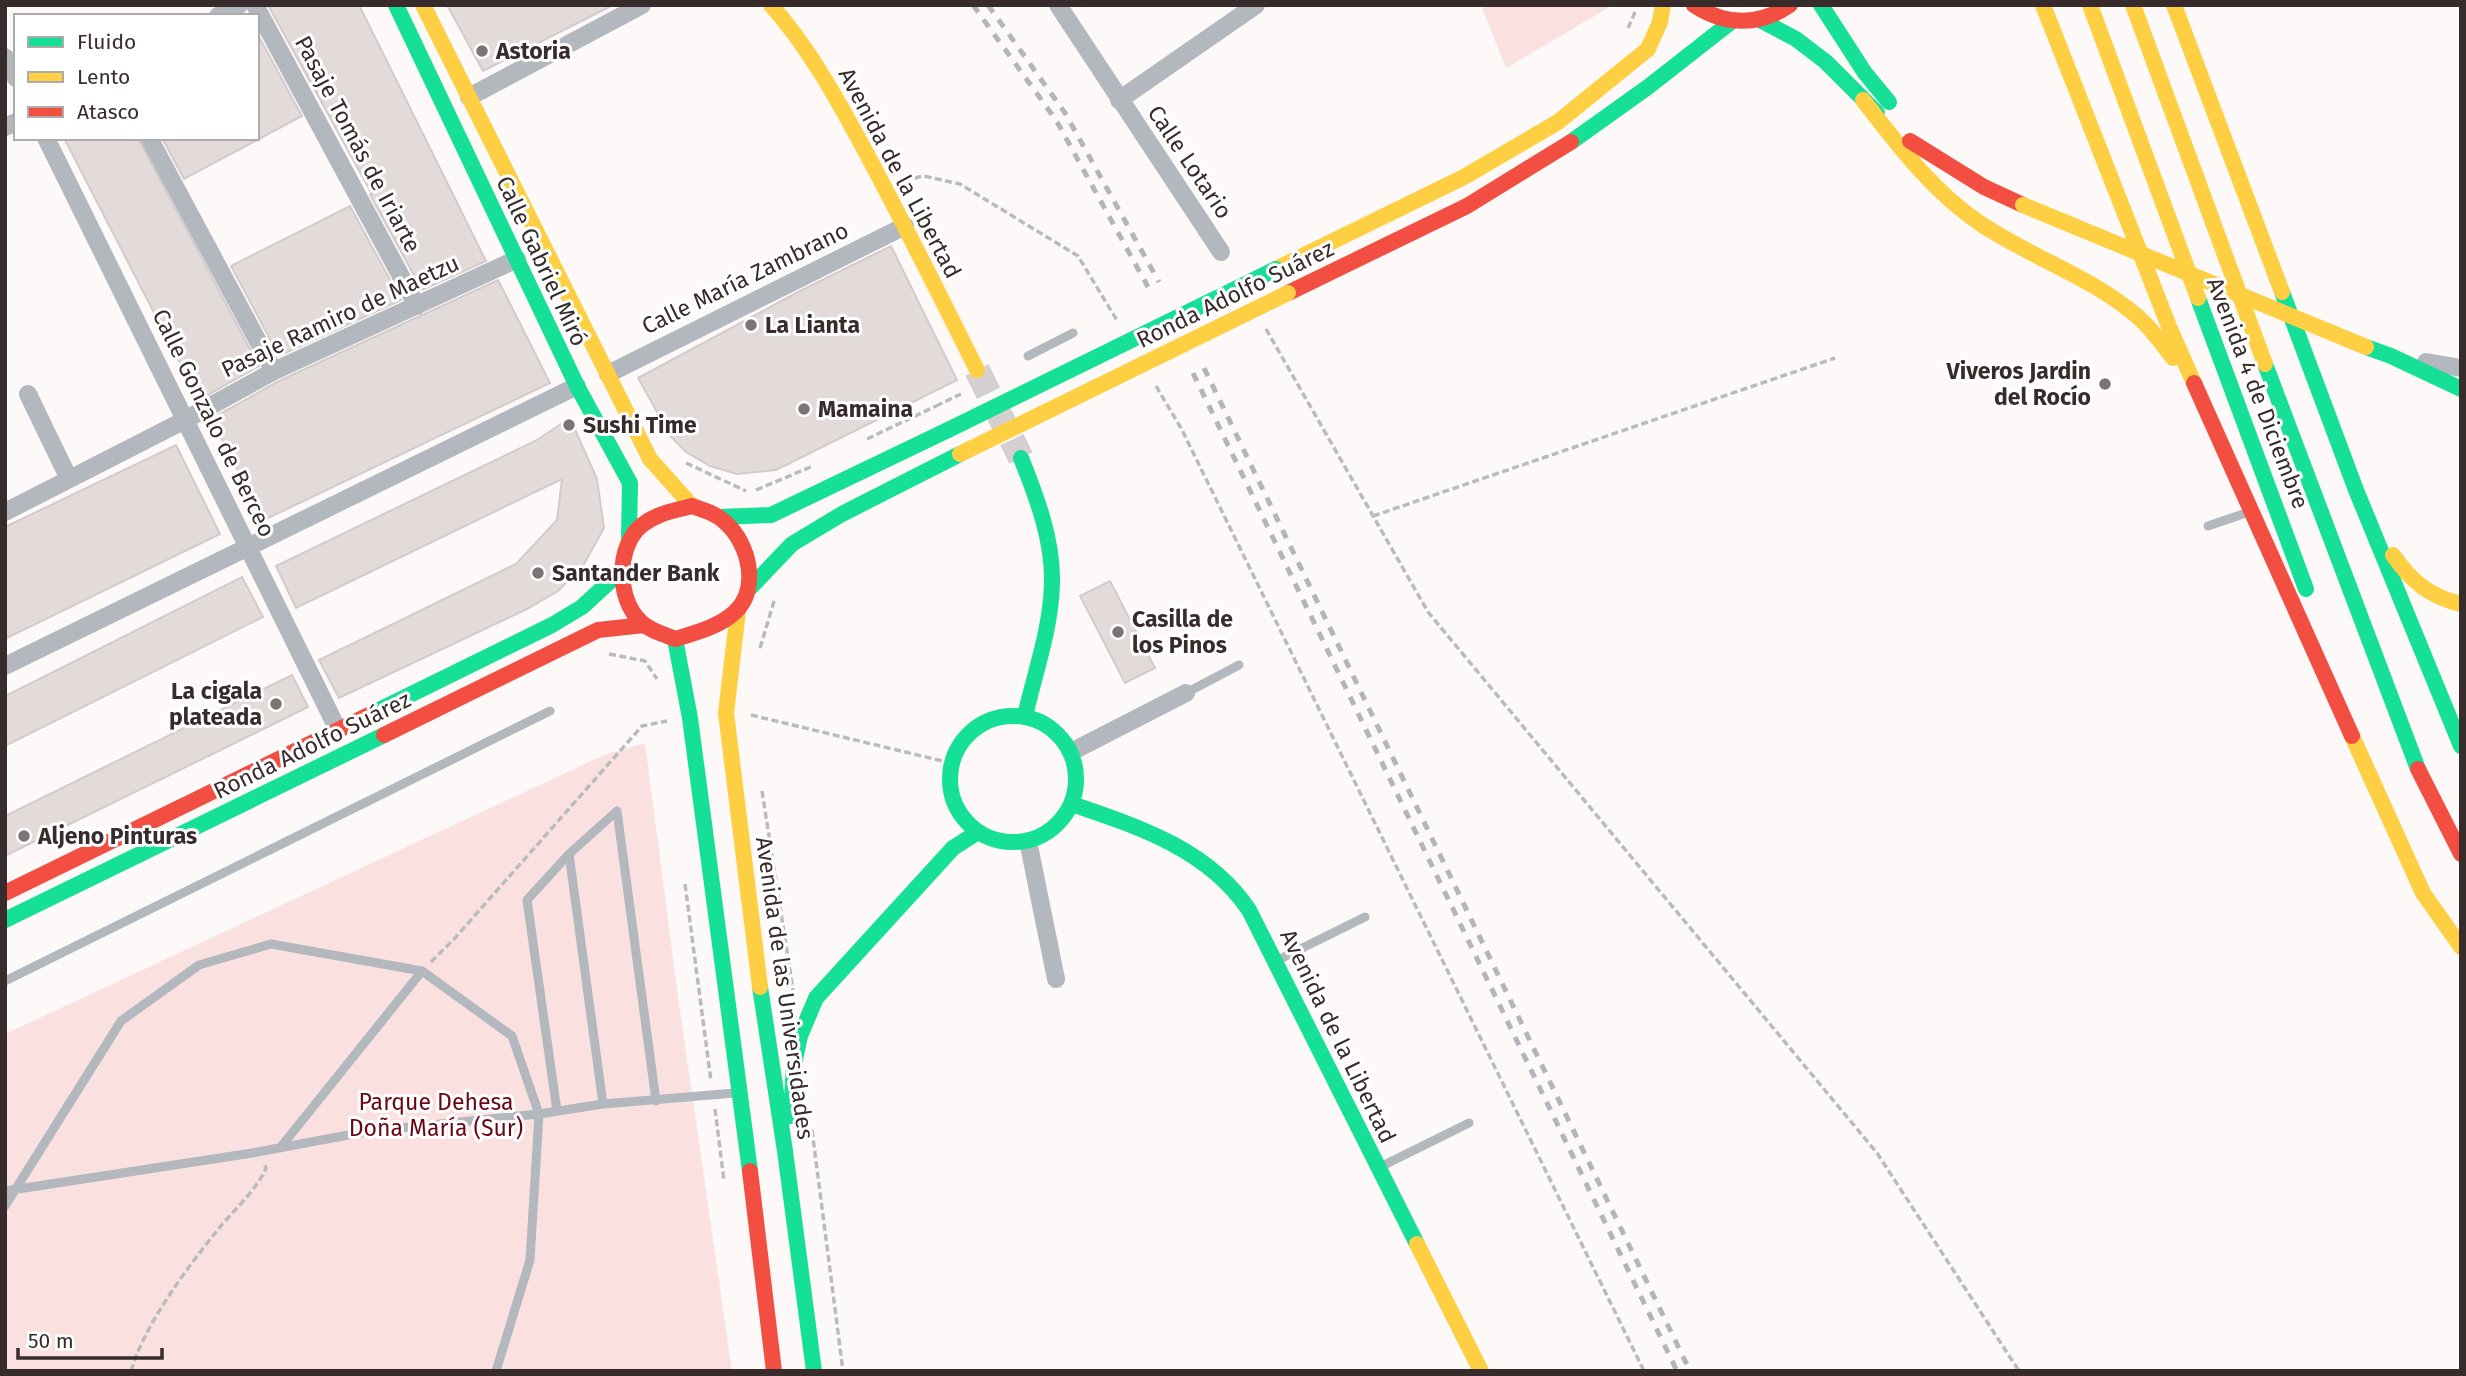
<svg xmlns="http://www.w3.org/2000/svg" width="2466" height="1376" viewBox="0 0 2466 1376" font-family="'Fira Sans',sans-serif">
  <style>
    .green { fill: #fae0df }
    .building { fill: #e3dbda; stroke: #d3cbcb; stroke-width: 2 }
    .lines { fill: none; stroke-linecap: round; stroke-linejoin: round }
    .secondary-tunnel { stroke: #d5d0cf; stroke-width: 26; stroke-dasharray: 26 13; stroke-linecap: butt }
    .path { stroke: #b9bcbe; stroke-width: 3.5; stroke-dasharray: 7 3.5; stroke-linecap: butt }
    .lane { stroke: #b2b8bd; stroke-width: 9 }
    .street { stroke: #b2b8bd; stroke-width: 18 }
    .fast { stroke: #16e098; stroke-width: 16 }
    .slow { stroke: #ffcf43; stroke-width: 16 }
    .jam { stroke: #f24e42; stroke-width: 16 }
    .rail { stroke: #b3b6b8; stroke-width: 5; stroke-dasharray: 9 9; stroke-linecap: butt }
    .path-bridge { stroke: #b9bcbe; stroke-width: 3.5; stroke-dasharray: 7 3.5; stroke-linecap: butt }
    .fast-bridge { stroke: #16e098; stroke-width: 16 }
    .slow-bridge { stroke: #ffcf43; stroke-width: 16 }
    .poi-dot { fill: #7c7473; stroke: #fff; stroke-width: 2.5 }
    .labels { text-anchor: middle; stroke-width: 6; stroke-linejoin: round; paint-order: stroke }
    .poi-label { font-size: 23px; font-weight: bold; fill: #372c2b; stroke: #fff; text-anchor: start }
    .street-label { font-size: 23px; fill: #372c2b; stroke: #fff }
    .park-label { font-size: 23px; fill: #690516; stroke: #fff }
  </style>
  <rect width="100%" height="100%" fill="#fdf9f8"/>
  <path class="green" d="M1481 5H1613L1506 68Z
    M645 743 678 997 732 1371H5V1034L604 755Z"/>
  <path class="building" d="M268 5H359L486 261 422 290 370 195 372 194Z
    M447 5H613L483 71Z
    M257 33 302 116 184 179 162 138H257Z
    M64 138H138L259 366 199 400Z
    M350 206 401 300 279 356 231 266Z
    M891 246 957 380 776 470 737 474 710 466 686 452 671 437 638 378 798 292Z
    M498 280 550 383 264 520 211 419 279 381Z
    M570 418 597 479 604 528 583 566 558 591 527 609 339 698 319 660 516 564 557 520 562 479 296 608 276 566 537 440Z
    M176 445 220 534 5 639V527Z
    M242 577 263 617 5 746V696Z
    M1110 581 1155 668 1125 683 1080 596Z
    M292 675 308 707 5 856V816Z"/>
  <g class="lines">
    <path class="secondary-tunnel" d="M977 370 1021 458"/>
    <path class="path" d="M1628 28 1636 10
      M904 180 924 176 960 184 1078 256 1118 322
      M1266 329 1428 612 1877 1153 2019 1371
      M1156 386 1181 428 1644 1371
      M867 439 936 406
      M686 463 746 491
      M756 490 813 466
      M1373 516 1835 358
      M760 648 775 598
      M609 654 645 661 657 679
      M751 715 951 763
      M762 791 793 990
      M685 884 711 1081
      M431 962 455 938 642 726 667 721
      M715 1109 724 1181
      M812 1130 843 1371
      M131 1371C144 1326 186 1269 216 1232 232 1211 255 1193 266 1168L264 1163"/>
    <path class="lane" d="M1028 356 1073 333
      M2208 526 2246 513
      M1186 693 1239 665
      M569 854 603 1104
      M1276 961 1365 917
      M5 981 550 711
      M557 1111 527 900 569 854 617 811 656 1101
      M280 1148 422 971 512 1036 539 1114 530 1260 496 1371
      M1380 1167 1469 1123
      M5 1191 252 1153 370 1131 539 1114 603 1104 735 1093
      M5 1206 121 1021 199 965 271 944 422 971"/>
    <path class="street" d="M255 5 417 306
      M1058 5 1221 252
      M218 16 239 5
      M5 57 16 78
      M469 97 642 5
      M1119 100 1256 5
      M5 127 16 122
      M46 138 338 730
      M149 138 274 371
      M2426 362 2461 368
      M608 374 905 226
      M28 394 69 479
      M5 512 185 420 274 371 517 259
      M5 666 577 386
      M1071 752 1186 693
      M1028 841 1056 979"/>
    <path class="fast" d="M396 5 577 386 630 483 629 538
      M1821 5 1865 73 1889 102
      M1760 20 1796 39 1826 62 1877 113
      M1571 142 1648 87 1731 22
      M2282 292 2356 490 2461 746
      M2198 298 2306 589
      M2366 347 2391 356 2461 389
      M2265 364 2418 769
      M1021 458C1037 498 1053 540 1052 583 1051 629 1035 672 1025 716
      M719 517 771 515 948 430
      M749 589 792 544 842 514 960 454
      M675 639 690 718 750 1171
      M371 714 552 625 582 607 620 572
      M950 779a63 63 0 1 1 126 0a63 63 0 1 1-126 0Z
      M1072 804C1139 827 1208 849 1249 910L1417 1244
      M5 920 384 735
      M760 987 785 1151 814 1371
      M791 1116 794 1065 800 1036 816 998 953 848 978 832"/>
    <path class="slow" d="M423 5 650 459 692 506
      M771 5C809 48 836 97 863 147 903 221 940 296 977 370
      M2043 5 2170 329 2194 383
      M2090 5 2198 298
      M2133 5 2265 364
      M2174 5 2282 292
      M1863 100C1898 145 1933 192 1981 224 2032 258 2092 277 2138 317 2152 329 2162 344 2173 358
      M1276 269 1464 177 1558 122 1648 49 1660 22 1663 5
      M2393 555C2411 581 2430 597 2461 604
      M738 611 726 713 760 987
      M2352 736 2423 893 2461 947
      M1417 1244 1481 1371"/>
    <path class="jam" d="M1694 5C1726 26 1759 26 1790 5
      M1910 141 1984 187 2023 205
      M1288 293 1467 206 1571 142
      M2194 383 2352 736
      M692 506C704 510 717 514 726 523 749 544 760 589 735 612 719 627 695 633 675 639 664 634 650 631 641 622 616 599 616 546 642 525 657 513 674 511 692 506Z
      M384 735 598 630 644 625
      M2418 769 2461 854
      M5 893 371 714
      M750 1171 774 1371"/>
    <path class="rail" d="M973 5 1056 120 1148 287
      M988 5 1065 113 1159 282
      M1204 368 1690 1371
      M1193 373 1677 1371"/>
    <path class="path-bridge" d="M936 406 961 394"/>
    <path class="fast-bridge" d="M948 430 1276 269"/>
    <path class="slow-bridge" d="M2023 205 2366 347
      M960 454 1288 293"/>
  </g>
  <g class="poi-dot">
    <circle cx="482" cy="51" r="7"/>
    <circle cx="751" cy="325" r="7"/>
    <circle cx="2105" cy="384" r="7"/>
    <circle cx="804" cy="409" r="7"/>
    <circle cx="569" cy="425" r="7"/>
    <circle cx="538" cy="573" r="7"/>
    <circle cx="1118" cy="632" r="7"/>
    <circle cx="276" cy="704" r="7"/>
    <circle cx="24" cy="836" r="7"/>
  </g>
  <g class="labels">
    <g class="poi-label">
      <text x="496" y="59">Astoria</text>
      <text x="765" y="333">La Lianta</text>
      <text x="2091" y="379" text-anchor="end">Viveros Jardin<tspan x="2091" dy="26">del Rocío</tspan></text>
      <text x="818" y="417">Mamaina</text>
      <text x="583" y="433">Sushi Time</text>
      <text x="552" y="581">Santander Bank</text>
      <text x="1132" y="627">Casilla de<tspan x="1132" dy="26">los Pinos</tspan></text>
      <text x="262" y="699" text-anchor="end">La cigala<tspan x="262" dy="26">plateada</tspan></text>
      <text x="38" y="844">Aljeno Pinturas</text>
    </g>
    <g class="street-label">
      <text transform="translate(358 144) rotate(62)" y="8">Pasaje Tomás de Iriarte</text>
      <text transform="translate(1190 162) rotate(56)" y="8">Calle Lotario</text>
      <text transform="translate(900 173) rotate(62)" y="8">Avenida de la Libertad</text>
      <text transform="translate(542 261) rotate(65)" y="8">Calle Gabriel Miró</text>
      <text transform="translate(745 278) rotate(-26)" y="8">Calle María Zambrano</text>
      <text transform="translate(1235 294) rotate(-26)" y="8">Ronda Adolfo Suárez</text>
      <text transform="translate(340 316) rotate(-25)" y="8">Pasaje Ramiro de Maetzu</text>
      <text transform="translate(2258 393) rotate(69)" y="8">Avenida 4 de Diciembre</text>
      <text transform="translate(214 423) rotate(64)" y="8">Calle Gonzalo de Berceo</text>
      <text transform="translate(312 745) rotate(-26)" y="8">Ronda Adolfo Suárez</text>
      <text transform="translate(785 988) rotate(82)" y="8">Avenida de las Universidades</text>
      <text transform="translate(1338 1036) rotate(64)" y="8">Avenida de la Libertad</text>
    </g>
    <g class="park-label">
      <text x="436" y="1110">Parque Dehesa<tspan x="436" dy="26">Doña María (Sur)</tspan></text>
    </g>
  </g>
  <rect width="2466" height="1376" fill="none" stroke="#372c2b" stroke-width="14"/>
  <rect x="14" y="14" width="245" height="126" fill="#ffffff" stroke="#afabaa" stroke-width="2"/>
  <rect x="28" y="37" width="35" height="10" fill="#16e098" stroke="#afabaa" stroke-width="2"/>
  <text x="77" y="49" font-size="21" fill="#372c2b">Fluido</text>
  <rect x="28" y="72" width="35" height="10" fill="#ffcf43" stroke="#afabaa" stroke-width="2"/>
  <text x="77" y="84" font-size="21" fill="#372c2b">Lento</text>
  <rect x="28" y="107" width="35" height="10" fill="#f24e42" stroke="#afabaa" stroke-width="2"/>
  <text x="77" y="119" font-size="21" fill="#372c2b">Atasco</text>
  <path d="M18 1348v10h144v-10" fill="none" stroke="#372c2b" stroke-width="3.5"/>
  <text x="28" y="1348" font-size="21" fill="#372c2b" stroke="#ffffff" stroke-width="5" paint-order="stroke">50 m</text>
</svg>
